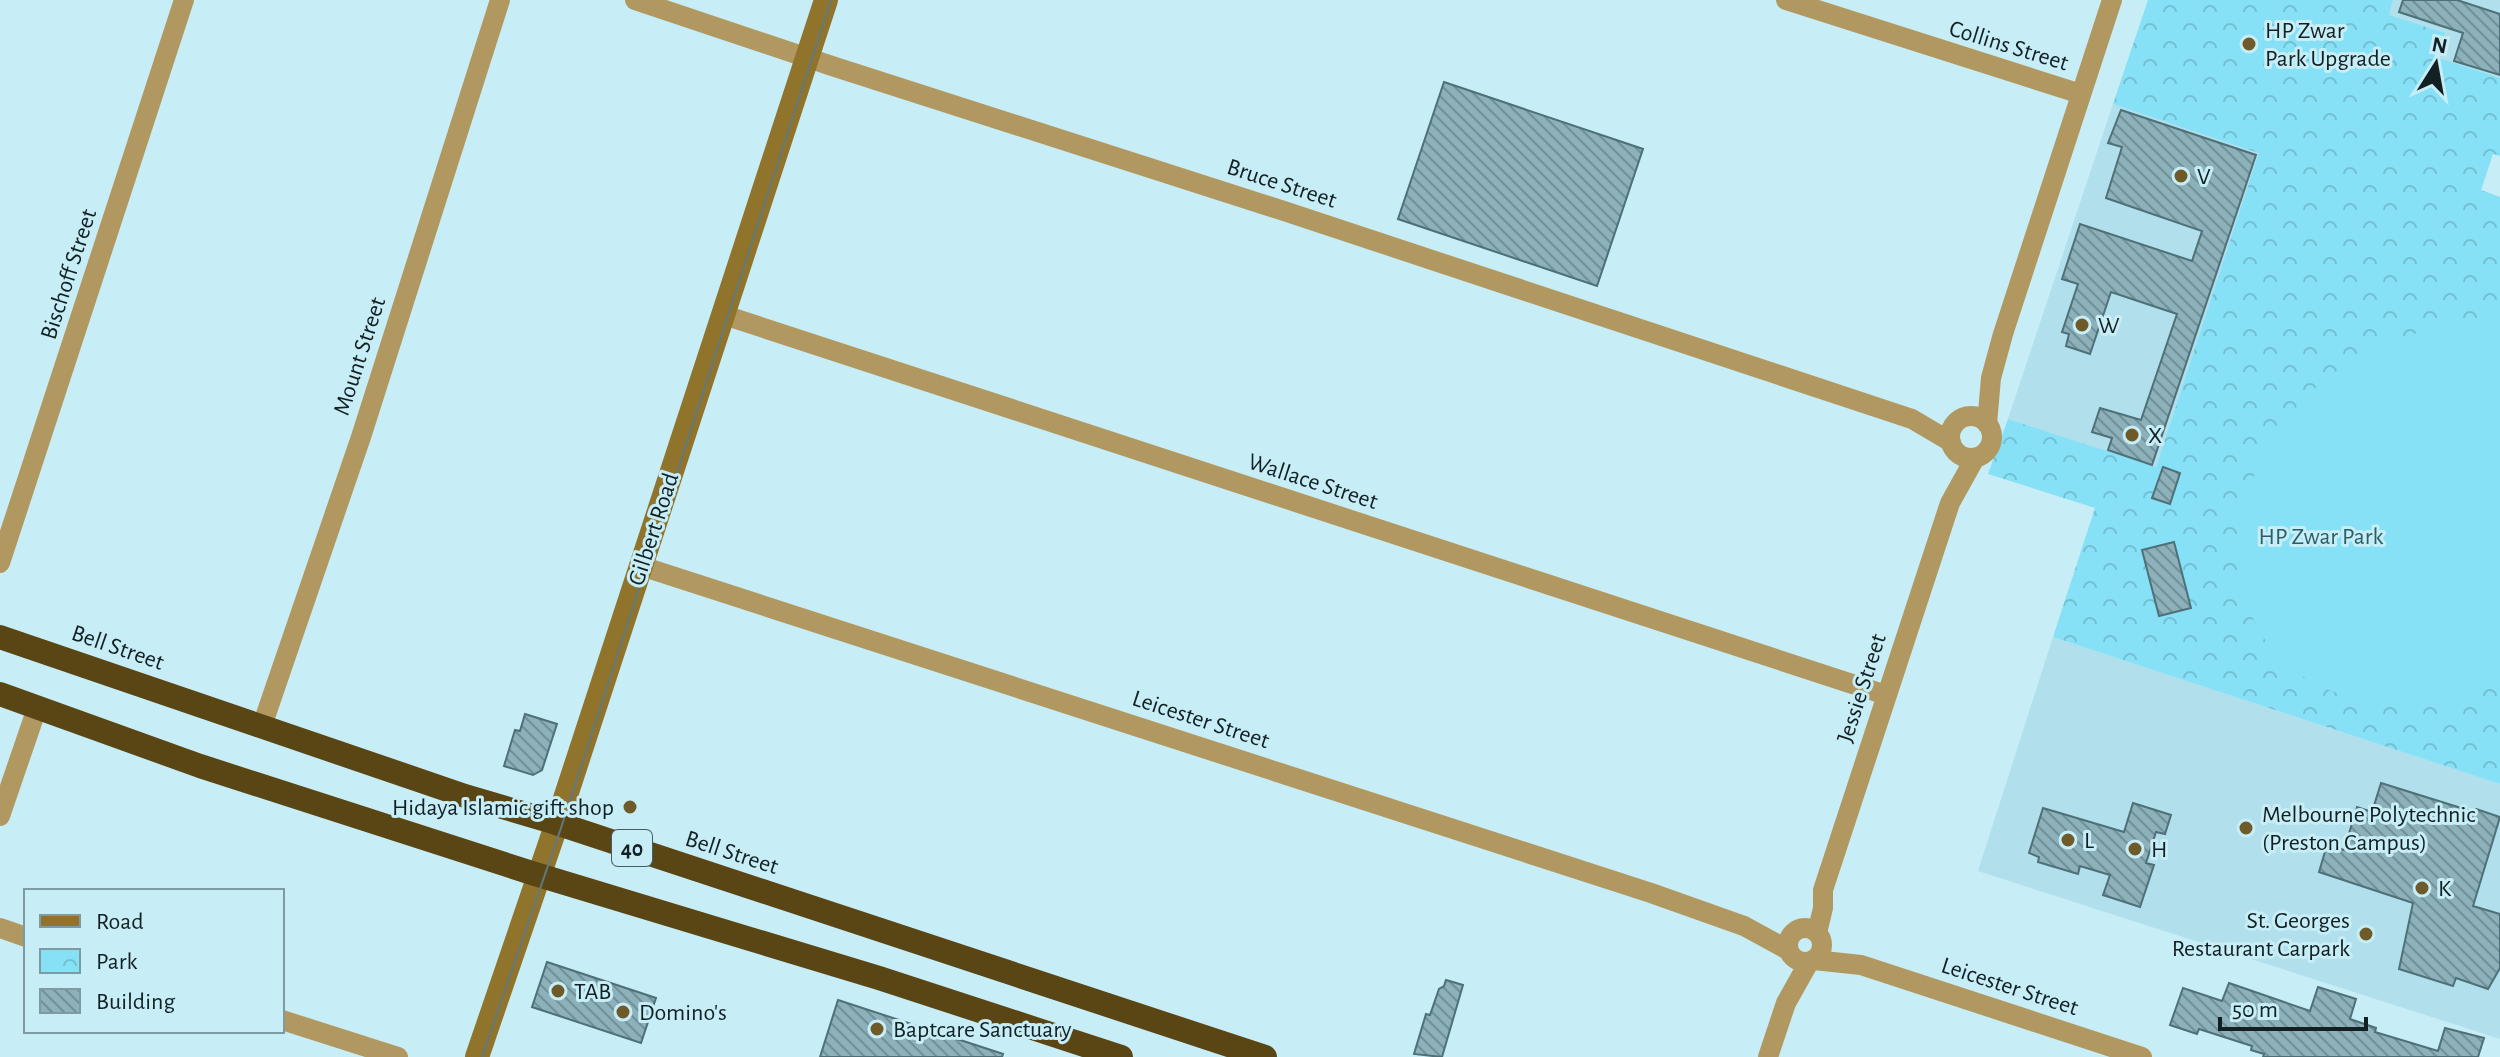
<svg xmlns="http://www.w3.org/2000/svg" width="2500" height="1057" viewBox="0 0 2500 1057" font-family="'Alegreya Sans',sans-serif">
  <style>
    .built { fill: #b1dfeb }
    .park { fill: url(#park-crowns) }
    .pitch { fill: #86e0f6 }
    .building { fill: url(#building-back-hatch); stroke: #4e7078; stroke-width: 2 }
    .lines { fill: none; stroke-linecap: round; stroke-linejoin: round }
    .street { stroke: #b19860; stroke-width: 20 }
    .secondary { stroke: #90742b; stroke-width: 24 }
    .highway { stroke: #5a4615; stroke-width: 24 }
    .tram { stroke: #61797f; stroke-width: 2 }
    .poi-dot { fill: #6f5b2a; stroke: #c7edf6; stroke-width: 3 }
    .labels { text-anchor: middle; stroke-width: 6; stroke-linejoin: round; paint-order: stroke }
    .shield { fill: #c7edf6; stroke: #485e62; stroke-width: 2 }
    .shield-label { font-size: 22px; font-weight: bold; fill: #122023 }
    .poi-label { font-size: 24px; fill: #122023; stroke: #c7edf6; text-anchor: start }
    .street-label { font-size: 24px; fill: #122023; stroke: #c7edf6 }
    .park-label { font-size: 24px; fill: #2a5e6a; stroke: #c7edf6 }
  </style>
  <defs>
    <pattern id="park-crowns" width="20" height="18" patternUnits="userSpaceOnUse" patternTransform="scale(2)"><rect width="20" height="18" fill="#86e0f6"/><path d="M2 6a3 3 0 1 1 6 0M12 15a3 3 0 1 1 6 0" fill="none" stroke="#73c0d3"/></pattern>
    <pattern id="building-back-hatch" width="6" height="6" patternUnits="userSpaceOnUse" patternTransform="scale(2)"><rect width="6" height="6" fill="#8cb1ba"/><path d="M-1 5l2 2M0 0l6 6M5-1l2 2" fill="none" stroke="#719097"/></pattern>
  </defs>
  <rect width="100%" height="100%" fill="#c7edf6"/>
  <path class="built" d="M2393 0H2500V78L2437 58 2389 15Z
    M2113 104 2260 152 2156 467 2008 419Z
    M2053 637 2500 784V1039L1978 871Z"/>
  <path class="park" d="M2148 0H2393L2389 15 2445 33 2438 58 2500 78V156L2493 154 2481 190 2500 197V784L2053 637 2095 508 1988 474 2008 419 2156 467 2259 153 2113 104Z"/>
  <path class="pitch" d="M2471 325 2500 330V678C2461 700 2409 710 2365 701 2199 667 2211 474 2321 383 2367 345 2413 329 2471 325Z"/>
  <path class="building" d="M2403 0H2457L2500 14V75L2454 61 2463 33 2399 12Z
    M1444 82 1643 149 1597 286 1398 219Z
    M2121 110 2256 155 2152 465 2108 450 2112 438 2092 432 2100 408 2141 420 2177 314 2111 292 2090 354 2066 346 2069 334 2062 332 2078 284 2062 279 2080 224 2192 261 2202 231 2106 198 2122 147 2108 143Z
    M2163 467 2180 473 2170 504 2152 498Z
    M2174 542 2191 608 2159 616 2142 550Z
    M525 714 557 724 542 770 533 775 504 766 515 730 520 731Z
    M2381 783 2474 812 2476 809 2500 817 2473 906 2500 914V968L2488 989 2456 978 2453 986 2399 969 2413 903 2319 872 2327 845 2344 850 2357 807 2372 812Z
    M2133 803 2171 815 2165 834 2156 832 2146 863 2154 865 2140 907 2103 895 2110 875 2080 866 2078 874 2038 862 2039 857 2029 853 2043 808 2124 832Z
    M547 962 656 998 641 1043 532 1007Z
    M1446 980 1463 985 1442 1057 1414 1054 1426 1014 1430 1015 1439 989 1444 986Z
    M2229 983 2310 1011 2318 987 2356 999 2350 1019 2376 1028 2375 1032 2438 1051 2445 1028 2484 1038 2478 1057H2263L2264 1054 2251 1050 2252 1046 2199 1029 2197 1034 2170 1025 2183 988 2222 1001Z
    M838 1000 1003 1054 1002 1057H820Z"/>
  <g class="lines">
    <path class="street" d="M635 0 832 66 1284 211 1912 419 1951 442
      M1786 0 2081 94
      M724 315 1886 695
      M1950 437a21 21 0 1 1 42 0a21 21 0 1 1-42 0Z
      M1987 424 1991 378 2003 334 2112 0
      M0 563 184 0
      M641 566 1651 893 1744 926 1788 950
      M262 726 361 437 500 0
      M0 816 37 708
      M1788 945a17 17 0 1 1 34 0a17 17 0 1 1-34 0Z
      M0 928 26 937
      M1817 933 1823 908V890L1950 503 1975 458
      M1814 960 1861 965 2142 1057
      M282 1020 398 1057
      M1768 1057 1786 1003 1809 962"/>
    <path class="secondary" d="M477 1057 557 823 826 0"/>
    <path class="highway" d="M0 637 465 796 553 822 1265 1057
      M0 694 200 766 535 874 879 978 1121 1057"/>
    <path class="tram" d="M482 1057 562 825 831 0"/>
  </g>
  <g class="poi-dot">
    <circle cx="2249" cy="44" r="8"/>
    <circle cx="2181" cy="176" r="8"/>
    <circle cx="2082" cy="325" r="8"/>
    <circle cx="2132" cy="435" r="8"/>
    <circle cx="630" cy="807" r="8"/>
    <circle cx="2246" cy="828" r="8"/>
    <circle cx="2068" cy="840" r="8"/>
    <circle cx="2135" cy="849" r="8"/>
    <circle cx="2422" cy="888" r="8"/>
    <circle cx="2366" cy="934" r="8"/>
    <circle cx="558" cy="991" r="8"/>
    <circle cx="623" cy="1012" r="8"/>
    <circle cx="877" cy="1029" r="8"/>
  </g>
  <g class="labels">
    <rect class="shield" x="612" y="830" width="40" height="36" rx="6"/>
    <g class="shield-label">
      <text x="632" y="856">40</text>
    </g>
    <g class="poi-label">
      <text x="2265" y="38">HP Zwar<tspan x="2265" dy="28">Park Upgrade</tspan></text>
      <text x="2197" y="184">V</text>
      <text x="2098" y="333">W</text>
      <text x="2148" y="443">X</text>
      <text x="614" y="815" text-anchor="end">Hidaya Islamic gift shop</text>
      <text x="2262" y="822">Melbourne Polytechnic<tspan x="2262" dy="28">(Preston Campus)</tspan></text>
      <text x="2084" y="848">L</text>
      <text x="2151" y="857">H</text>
      <text x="2438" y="896">K</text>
      <text x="2350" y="928" text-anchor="end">St. Georges<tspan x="2350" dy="28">Restaurant Carpark</tspan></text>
      <text x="574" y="999">TAB</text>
      <text x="639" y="1020">Domino's</text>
      <text x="893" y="1037">Baptcare Sanctuary</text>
    </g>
    <g class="street-label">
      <text transform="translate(2009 45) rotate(17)" y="8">Collins Street</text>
      <text transform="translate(1282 183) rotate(18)" y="8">Bruce Street</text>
      <text transform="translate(68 274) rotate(-72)" y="8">Bischoff Street</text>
      <text transform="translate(359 356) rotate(-72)" y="8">Mount Street</text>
      <text transform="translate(1313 481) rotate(18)" y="8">Wallace Street</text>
      <text transform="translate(653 529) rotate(-72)" y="8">Gilbert Road</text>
      <text transform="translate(118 647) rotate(19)" y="8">Bell Street</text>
      <text transform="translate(1861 688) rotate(-72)" y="8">Jessie Street</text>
      <text transform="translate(1201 719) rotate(18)" y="8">Leicester Street</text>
      <text transform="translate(732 852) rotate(18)" y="8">Bell Street</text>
      <text transform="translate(2010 986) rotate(18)" y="8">Leicester Street</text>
    </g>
    <g class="park-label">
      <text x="2321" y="544">HP Zwar Park</text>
    </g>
  </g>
  <rect x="24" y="889" width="260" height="144" fill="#c7edf6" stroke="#7f9ba2" stroke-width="2"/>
  <rect x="40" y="915" width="40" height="12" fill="#90742b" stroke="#7f9ba2" stroke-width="2"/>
  <text x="96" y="929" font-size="24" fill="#122023">Road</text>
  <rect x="40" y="949" width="40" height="24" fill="url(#park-crowns)" stroke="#7f9ba2" stroke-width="2"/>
  <text x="96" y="969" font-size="24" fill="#122023">Park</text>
  <rect x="40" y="989" width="40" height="24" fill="url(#building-back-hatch)" stroke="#7f9ba2" stroke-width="2"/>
  <text x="96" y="1009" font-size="24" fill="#122023">Building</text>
  <g transform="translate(2436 64) rotate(11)" stroke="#c7edf6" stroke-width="6" paint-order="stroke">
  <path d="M0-6L14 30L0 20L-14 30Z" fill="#122023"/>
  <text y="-12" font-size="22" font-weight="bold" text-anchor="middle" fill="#122023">N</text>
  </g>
  <path d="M2220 1017v12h146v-12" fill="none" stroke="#122023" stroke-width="4"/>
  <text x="2232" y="1017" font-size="24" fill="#122023" stroke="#c7edf6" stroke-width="6" paint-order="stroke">50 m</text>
</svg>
